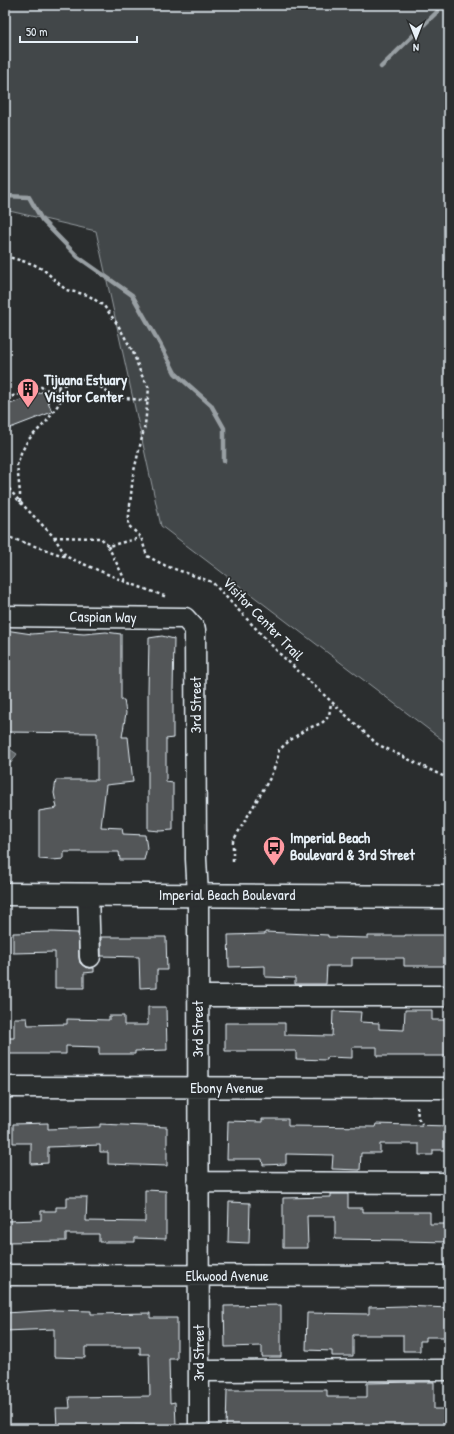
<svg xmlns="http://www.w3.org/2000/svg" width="454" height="1434" viewBox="0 0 454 1434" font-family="'Patrick Hand',sans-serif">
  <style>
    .green { fill: #424648; stroke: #959ca0 }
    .water { fill: #63686b; stroke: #989fa3 }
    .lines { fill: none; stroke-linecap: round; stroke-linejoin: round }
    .stream { stroke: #989fa3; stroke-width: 4.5 }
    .building { fill: #535759; stroke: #e8f1f8 }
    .minor-casing { stroke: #e8f1f8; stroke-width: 23 }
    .major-casing { stroke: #e8f1f8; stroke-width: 25 }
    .path { stroke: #e8f1f8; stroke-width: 2.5; stroke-dasharray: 3 3; stroke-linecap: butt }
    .minor { stroke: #2a2d2e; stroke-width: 20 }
    .major { stroke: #2a2d2e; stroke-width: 22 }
    .labels { text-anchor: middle; stroke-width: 3.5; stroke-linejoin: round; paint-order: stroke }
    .poi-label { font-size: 15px; font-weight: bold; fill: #e8f1f8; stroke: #2a2d2e; text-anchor: start }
    .street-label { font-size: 15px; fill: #e8f1f8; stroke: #2a2d2e }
  </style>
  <rect width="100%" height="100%" fill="#2a2d2e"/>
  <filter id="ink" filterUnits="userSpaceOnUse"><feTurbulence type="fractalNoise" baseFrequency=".025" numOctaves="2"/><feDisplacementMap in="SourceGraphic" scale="8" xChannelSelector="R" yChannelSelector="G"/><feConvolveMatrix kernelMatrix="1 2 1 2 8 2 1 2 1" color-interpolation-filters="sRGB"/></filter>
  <g filter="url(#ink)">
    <path class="green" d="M5 5H449V745L161 526 96 231 5 210Z"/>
    <path class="water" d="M5 746 17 754 11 763 5 761Z"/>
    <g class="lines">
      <path class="stream" d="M381 67 438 11 437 5
        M5 196 29 197 42 220 78 257 132 295 160 344 175 373 211 405 224 428V461"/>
    </g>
    <path class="building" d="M44 391 52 412 5 430V406Z
      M5 630 32 634 57 632 84 634 106 632 121 634V700H124L126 713 122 737H128L133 782 106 785 101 827 122 828 123 834 145 835 147 848 144 860H120L119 852H64V859L52 860 39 859V811L57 808 54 793 56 780H97V733L5 732Z
      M162 636 174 639 173 691V738L166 739V782L173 783V830L160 831 148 830V691L149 638Z
      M52 932 78 933 79 957 80 963 85 967 90 968H94V972L84 973V988H55V952L13 953V933Z
      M265 932 328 935V937L368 938V936H405V935H449V966H404V958H352V966H327L326 984H295V978L265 977V966L229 967 228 935 265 934Z
      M101 937H166L167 970H157V987L140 988 139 957 101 956Z
      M148 1007H166L167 1050 135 1051V1054H99V1047L66 1046V1054H5V1038H14V1018H27L28 1025 67 1024V1019L109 1020V1016H124V1025H148Z
      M405 1010H432V1020H449V1056H377V1047H352V1058L327 1057V1060L296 1059V1051H225V1023H285V1035L332 1036 333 1011 361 1012 360 1022 379 1023V1029L404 1030Z
      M262 1119H288V1126L375 1127 376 1124 449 1126V1150H433V1155H419V1144H380V1153H361L360 1170 332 1169 333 1155 286 1154V1164L263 1165 262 1159H227L228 1121 262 1122Z
      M48 1123V1129L100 1127V1124L167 1127V1166L108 1164V1152H100V1145L48 1147V1163L31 1164V1143H13V1124Z
      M145 1190 166 1191V1239L135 1238V1242H99V1234H66V1241L5 1242V1221L41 1220V1211H56V1207H67V1197H87L86 1221 145 1222Z
      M331 1194H348V1208H363V1212H430V1224H449V1242L403 1241V1240L335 1239V1216H307L308 1248H283V1198L331 1197Z
      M229 1202 250 1203 249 1243 228 1242Z
      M281 1305V1357H262V1346L225 1347 224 1306Z
      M404 1306 449 1308V1337H426V1341H420V1351H403V1335H353V1356H332V1351L306 1350 307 1313 369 1314V1307Z
      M55 1310 91 1311V1314L150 1313V1318H177V1359H169L170 1403 175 1402 176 1425 135 1426V1429H98V1428H57L56 1408H70L69 1397 150 1396 149 1354H140V1347H85V1358L54 1357V1329L5 1331V1313Z
      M419 1382H434V1409H449V1429H226L227 1390H327V1397H367V1383Z"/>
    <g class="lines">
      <g class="minor-casing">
        <path id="minor" d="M5 616 185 618 195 629 196 859 198 895 199 1429
          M88 894 90 957
          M198 996H449
          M5 1087 449 1088
          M198 1182 449 1183
          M5 1275 449 1276
          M199 1371 449 1370"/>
      </g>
      <g class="major-casing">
        <path id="major" d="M5 894 449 897"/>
      </g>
      <path class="path" d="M5 256 33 264 44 270 66 290 88 295 104 306 118 325 133 352 141 374 149 388 145 425 133 475 128 525 141 537 147 556 166 566 212 582 279 653 377 744 449 779
        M7 405V398L41 387 48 390 88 377 112 396 147 401
        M5 484 20 502 54 537 66 556
        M20 502V493L17 465 21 453 28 440 47 421 60 402 58 386
        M5 536 67 557 126 582 167 597
        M54 537 101 538 108 546 140 538
        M108 546 126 582
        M233 861V841L270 778 277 761 279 750 289 741 306 729 322 723 329 716 331 703
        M417 1106 418 1118 422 1124"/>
      <use href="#minor" class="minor"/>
      <use href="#major" class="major"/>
    </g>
  </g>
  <defs>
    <g id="building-pin" transform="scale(1.15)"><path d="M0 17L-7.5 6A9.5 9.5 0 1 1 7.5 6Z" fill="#ff9aa2" stroke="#2a2d2e"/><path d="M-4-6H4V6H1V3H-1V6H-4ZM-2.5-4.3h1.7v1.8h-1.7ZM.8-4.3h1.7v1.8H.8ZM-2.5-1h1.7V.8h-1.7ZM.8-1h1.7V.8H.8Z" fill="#111"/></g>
    <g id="bus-pin" transform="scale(1.15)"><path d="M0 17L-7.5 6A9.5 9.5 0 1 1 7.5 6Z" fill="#ff9aa2" stroke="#2a2d2e"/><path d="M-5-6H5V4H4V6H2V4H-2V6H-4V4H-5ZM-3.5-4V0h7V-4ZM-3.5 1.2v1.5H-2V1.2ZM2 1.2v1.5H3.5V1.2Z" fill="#111"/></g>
  </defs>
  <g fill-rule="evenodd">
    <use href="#building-pin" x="28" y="389"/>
    <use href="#bus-pin" x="274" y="847"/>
  </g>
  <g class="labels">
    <g class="poi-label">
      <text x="44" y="385">Tijuana Estuary<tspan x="44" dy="17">Visitor Center</tspan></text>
      <text x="290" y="843">Imperial Beach<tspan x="290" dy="17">Boulevard &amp; 3rd Street</tspan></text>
    </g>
    <g class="street-label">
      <text transform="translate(103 617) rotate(1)" y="5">Caspian Way</text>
      <text transform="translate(263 619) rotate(46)" y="5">Visitor Center Trail</text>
      <text transform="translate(196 705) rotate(-90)" y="5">3rd Street</text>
      <text x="227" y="900">Imperial Beach Boulevard</text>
      <text transform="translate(198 1029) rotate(-90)" y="5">3rd Street</text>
      <text x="227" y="1093">Ebony Avenue</text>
      <text x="227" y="1281">Elkwood Avenue</text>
      <text transform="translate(199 1353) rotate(-90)" y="5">3rd Street</text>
    </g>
  </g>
  <rect width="454" height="1434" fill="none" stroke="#2a2d2e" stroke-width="20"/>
  <rect x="10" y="10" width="434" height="1414" fill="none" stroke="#e8f1f8" stroke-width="1.5" filter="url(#ink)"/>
  <g transform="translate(416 38) rotate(180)" stroke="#2a2d2e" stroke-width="3" paint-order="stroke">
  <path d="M0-3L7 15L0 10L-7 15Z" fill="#e8f1f8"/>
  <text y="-6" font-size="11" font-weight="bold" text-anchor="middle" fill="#e8f1f8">N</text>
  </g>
  <path d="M20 36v6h117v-6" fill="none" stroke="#e8f1f8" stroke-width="2"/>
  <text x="26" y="36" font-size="12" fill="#e8f1f8" stroke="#2a2d2e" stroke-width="3" paint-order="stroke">50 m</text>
</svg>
